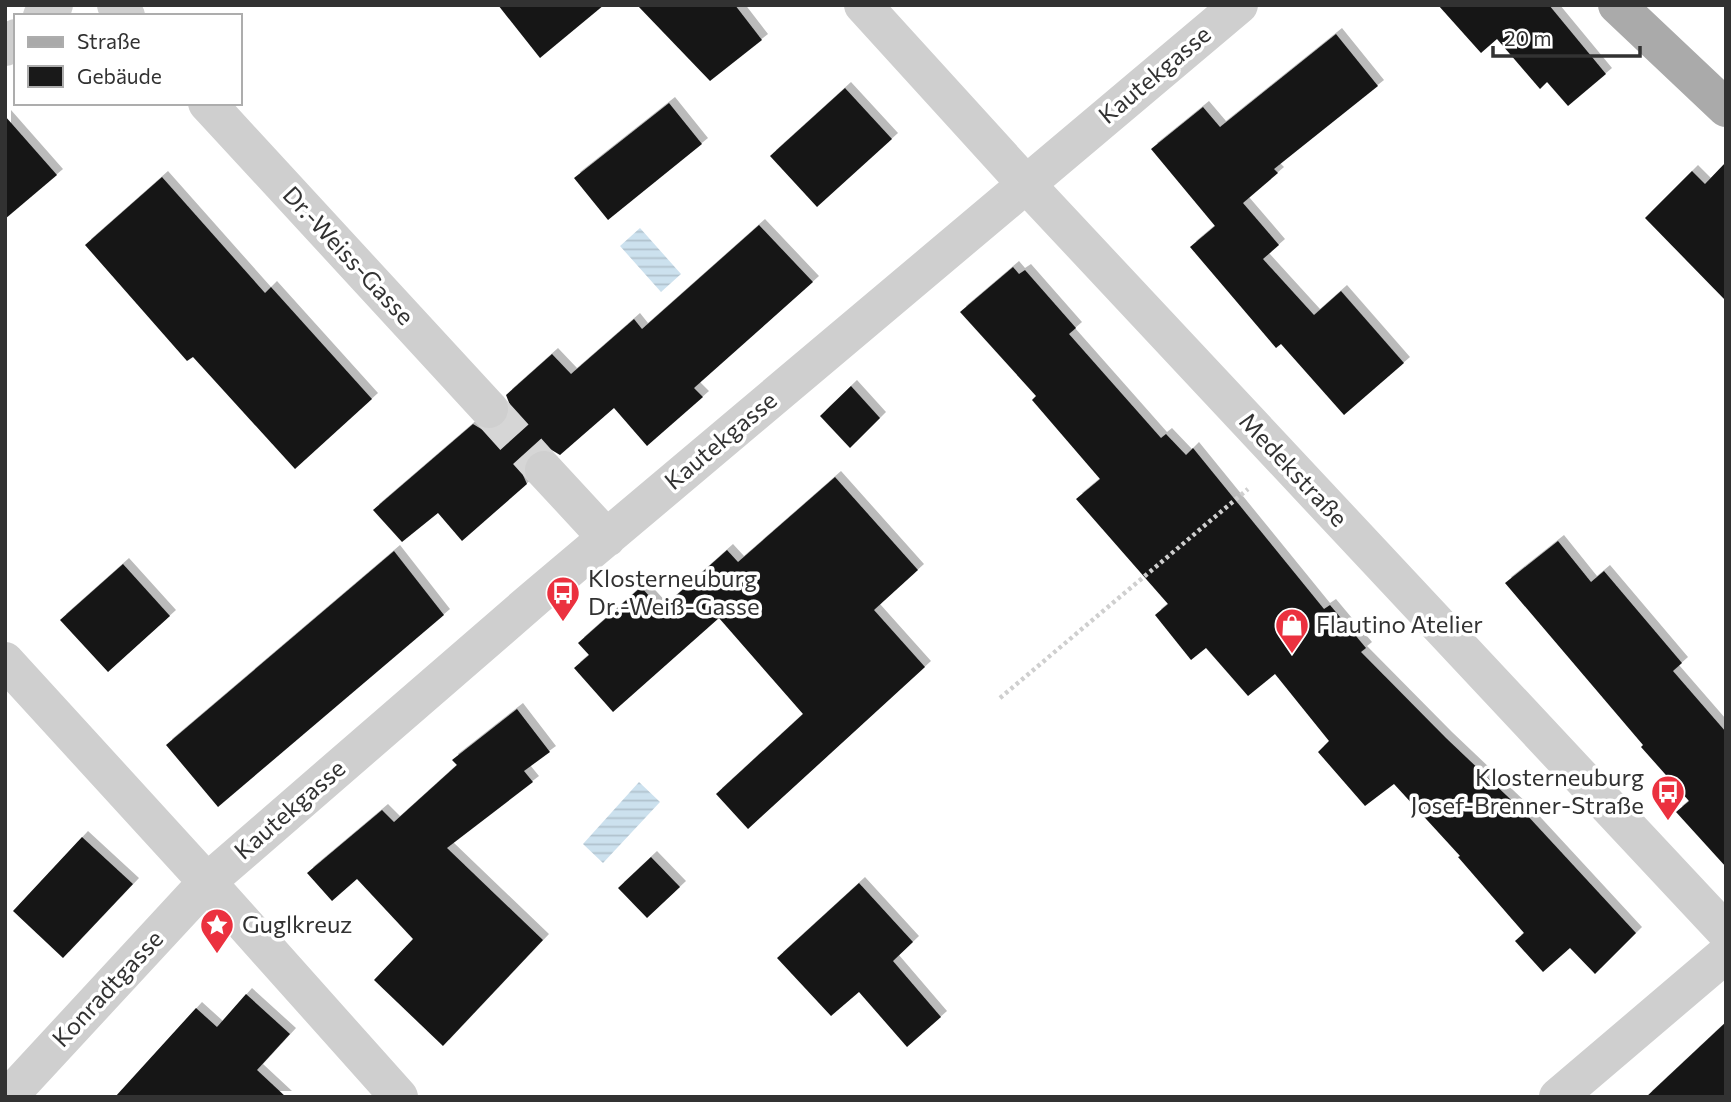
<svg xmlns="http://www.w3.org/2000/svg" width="1731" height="1102" viewBox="0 0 1731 1102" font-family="Commissioner,sans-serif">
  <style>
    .water { fill: url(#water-rules) }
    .building { fill: #191919; filter: url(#shadow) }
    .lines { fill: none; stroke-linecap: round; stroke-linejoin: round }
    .street-tunnel { stroke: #d6d6d6; stroke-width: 38; stroke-dasharray: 38 19; stroke-linecap: butt }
    .path { stroke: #cfcfcf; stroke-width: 4.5; stroke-dasharray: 3.5 3.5; stroke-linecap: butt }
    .street { stroke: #cfcfcf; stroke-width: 38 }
    .primary { stroke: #aaa; stroke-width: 38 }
    .labels { text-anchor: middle; stroke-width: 7; stroke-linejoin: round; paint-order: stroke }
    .street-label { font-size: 24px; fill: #323232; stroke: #fff }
    .poi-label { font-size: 24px; fill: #323232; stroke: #fff; text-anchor: start }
  </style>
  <defs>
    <pattern id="water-rules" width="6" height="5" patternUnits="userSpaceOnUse" patternTransform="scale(1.75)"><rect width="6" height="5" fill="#cce1ee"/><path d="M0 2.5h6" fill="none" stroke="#b0c2cd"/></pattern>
    <filter id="shadow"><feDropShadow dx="6" dy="-6" stdDeviation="0" flood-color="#0004"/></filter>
  </defs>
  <rect width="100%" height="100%" fill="#fff"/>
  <path class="water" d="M640 228 681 274 661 292 620 246Z
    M639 782 660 802 603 863 583 844Z"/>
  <path class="building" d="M498 5H604L540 58Z
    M637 5H735L762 40 710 81Z
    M1438 5H1549L1606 74 1568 106 1547 82 1540 89 1497 39 1481 53Z
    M1336 34 1378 86 1274 169 1278 173 1243 203 1279 245 1263 259 1314 315 1341 291 1404 363 1344 415 1281 344 1276 348 1190 247 1215 226 1151 149 1203 107 1220 127Z
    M845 88 892 139 817 207 770 156Z
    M669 103 702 144 608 220 574 178Z
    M5 116 57 175 5 219Z
    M1726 162V301L1645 218 1692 171 1705 184Z
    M162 177 265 293 271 287 372 399 295 469 193 357 187 361 85 245Z
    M759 225 813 282 694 388 703 397 647 446 614 408 560 455 550 449H539L530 454 523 464V475L527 484 462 541 438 513 402 542 373 510 473 424 483 430H494L503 425 510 415V405L506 395 552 354 571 374 634 319 642 329Z
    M1013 267 1019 274 1025 270 1076 328 1069 334 1161 438 1166 434 1186 455 1193 448 1324 609 1330 605 1366 648 1361 652 1446 738 1526 814 1636 933 1595 974 1570 948 1543 972 1515 941 1524 933 1458 857 1460 856 1394 784 1365 806 1318 752 1329 741 1275 674 1248 696 1206 648 1191 660 1155 615 1168 604 1076 499 1100 479 1032 400 1036 396 960 312Z
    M851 386 880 418 850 448 820 416Z
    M835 477 918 570 874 610 925 667 748 829 716 794 803 714 719 618 613 712 574 668 589 655 578 643 641 587 661 609 727 550 738 562Z
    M1558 541 1591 582 1604 571 1682 663 1673 671 1726 732V867L1676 812 1689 801 1641 747 1643 745 1505 583Z
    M394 551 444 615 218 807 166 745Z
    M123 564 170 616 108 672 60 620Z
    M517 709 550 752 524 771 533 782 447 848 543 940 443 1046 374 980 413 939 357 879 332 901 307 873 382 810 394 822 457 765 452 760Z
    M82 837 133 884 63 958 13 911Z
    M651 857 680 887 647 918 618 888Z
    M859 883 913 942 893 961 941 1017 907 1047 859 992 831 1016 777 958Z
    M246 994 290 1034 257 1070 286 1097H115L196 1008 217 1027Z
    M1726 1022V1097H1646Z"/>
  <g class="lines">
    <path class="street-tunnel" d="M489 409 544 470"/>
    <path class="path" d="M1000 698 1248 489"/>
    <path class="street" d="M116 5 126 16
      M863 5 1025 183 1726 932
      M42 16 54 5
      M5 47 16 38
      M207 103 489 409
      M544 470 607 538
      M5 661 207 882 399 1097
      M8 1097 207 882 536 597 1239 5
      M1558 1097 1726 954"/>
    <path class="primary" d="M1617 5 1726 108"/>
  </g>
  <defs>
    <g id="bus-pin" transform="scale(1.75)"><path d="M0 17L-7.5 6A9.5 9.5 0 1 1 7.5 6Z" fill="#eb313f" stroke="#fff"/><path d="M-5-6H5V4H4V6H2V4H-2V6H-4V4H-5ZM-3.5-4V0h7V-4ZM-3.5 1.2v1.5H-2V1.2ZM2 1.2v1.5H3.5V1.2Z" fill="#fff"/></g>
    <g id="shop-pin" transform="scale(1.75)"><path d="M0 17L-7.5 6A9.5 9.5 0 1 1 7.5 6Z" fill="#eb313f" stroke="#fff"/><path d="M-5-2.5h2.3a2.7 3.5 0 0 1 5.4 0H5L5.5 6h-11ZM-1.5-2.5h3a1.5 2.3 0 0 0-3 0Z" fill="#fff"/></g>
    <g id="sight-pin" transform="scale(1.75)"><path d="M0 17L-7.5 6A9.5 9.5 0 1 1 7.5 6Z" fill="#eb313f" stroke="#fff"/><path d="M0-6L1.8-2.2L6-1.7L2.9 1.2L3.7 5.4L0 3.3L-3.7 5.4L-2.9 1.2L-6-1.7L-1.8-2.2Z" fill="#fff"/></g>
  </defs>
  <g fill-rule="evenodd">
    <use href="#bus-pin" x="563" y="593"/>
    <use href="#shop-pin" x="1292" y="625"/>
    <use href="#bus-pin" x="1668" y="792"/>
    <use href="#sight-pin" x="217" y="925"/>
  </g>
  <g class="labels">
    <g class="street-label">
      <text transform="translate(1155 75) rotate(-40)" y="8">Kautekgasse</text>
      <text transform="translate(348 256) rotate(47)" y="8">Dr.-Weiss-Gasse</text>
      <text transform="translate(721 441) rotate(-40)" y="8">Kautekgasse</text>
      <text transform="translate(1293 470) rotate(47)" y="8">Medekstraße</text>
      <text transform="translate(290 810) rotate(-41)" y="8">Kautekgasse</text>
      <text transform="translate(108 989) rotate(-47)" y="8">Konradtgasse</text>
    </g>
    <g class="poi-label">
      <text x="588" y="587">Klosterneuburg<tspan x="588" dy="28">Dr.-Weiß-Gasse</tspan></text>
      <text x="1316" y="633">Flautino Atelier</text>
      <text x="1644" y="786" text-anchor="end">Klosterneuburg<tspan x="1644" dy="28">Josef-Brenner-Straße</tspan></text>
      <text x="242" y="933">Guglkreuz</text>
    </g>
  </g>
  <rect width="1731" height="1102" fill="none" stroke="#323232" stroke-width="14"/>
  <rect x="14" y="14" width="228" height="91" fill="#ffffff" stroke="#adadad" stroke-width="2"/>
  <rect x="28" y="37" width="35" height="10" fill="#aaaaaa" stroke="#adadad" stroke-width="2"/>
  <text x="77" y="49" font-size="21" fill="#323232">Straße</text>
  <rect x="28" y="66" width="35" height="21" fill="#191919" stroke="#adadad" stroke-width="2"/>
  <text x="77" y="84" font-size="21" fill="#323232">Gebäude</text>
  <path d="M1493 46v10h147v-10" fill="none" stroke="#323232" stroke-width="3.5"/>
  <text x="1504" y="46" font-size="21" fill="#323232" stroke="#ffffff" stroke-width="5" paint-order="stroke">20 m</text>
</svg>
